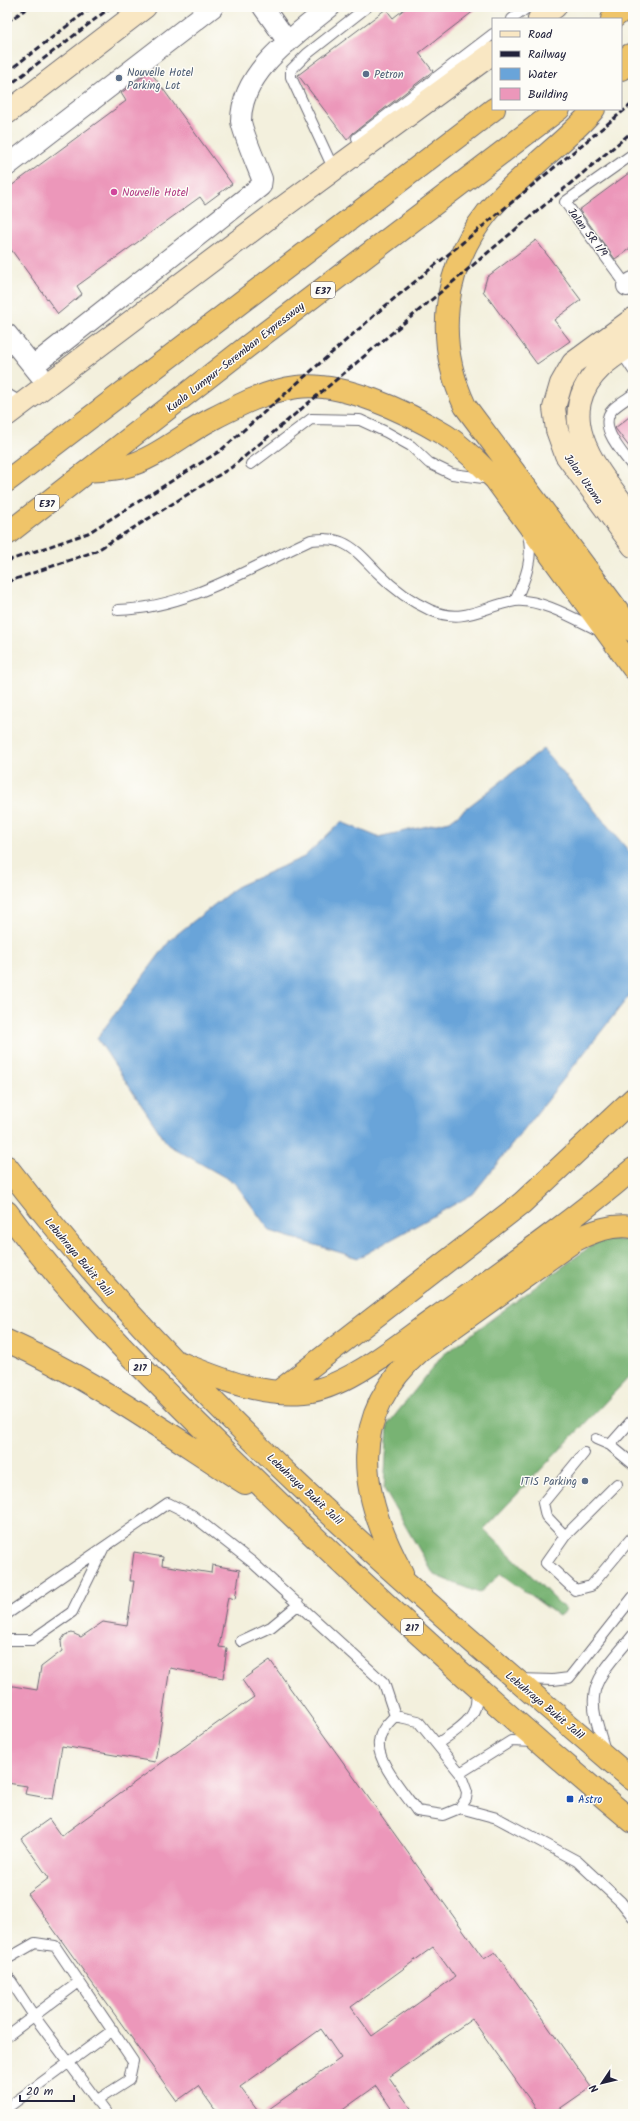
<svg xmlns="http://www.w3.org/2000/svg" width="640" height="2121" viewBox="0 0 640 2121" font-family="Kalam,sans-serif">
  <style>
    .forest { fill: #78b373; stroke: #4d6a57 }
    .water { fill: #69a4d9; stroke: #46638a }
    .building { fill: #ec97ba; fill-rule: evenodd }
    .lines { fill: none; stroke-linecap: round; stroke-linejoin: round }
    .lane-casing { stroke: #6b6a74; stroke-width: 12 }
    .street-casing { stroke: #6b6a74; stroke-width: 22 }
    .secondary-casing { stroke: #6b6a74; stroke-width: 24 }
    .highway-casing { stroke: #6b6a74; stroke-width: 24 }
    .lane { stroke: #fff; stroke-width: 10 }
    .street { stroke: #fff; stroke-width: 20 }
    .secondary { stroke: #f9e7c3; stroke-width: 22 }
    .highway { stroke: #efc469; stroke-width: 22 }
    .rail { stroke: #22223b; stroke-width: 3; stroke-dasharray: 6 3; stroke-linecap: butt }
    .service-dot { fill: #5c6f8a; stroke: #fdfcf7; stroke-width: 1.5 }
    .hotel-dot { fill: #d1479c; stroke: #fdfcf7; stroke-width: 1.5 }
    .transit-dot { fill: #1a4fb4; stroke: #fdfcf7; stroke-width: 1.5 }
    .labels { text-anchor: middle; stroke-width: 3; stroke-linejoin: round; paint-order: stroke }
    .shield { fill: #fdfcf7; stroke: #646373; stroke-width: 1 }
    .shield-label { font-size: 10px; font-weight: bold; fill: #22223b }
    .service-label { font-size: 11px; fill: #4e5e75; stroke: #fdfcf7; text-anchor: start }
    .hotel-label { font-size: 11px; fill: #b23c85; stroke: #fdfcf7; text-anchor: start }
    .street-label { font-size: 11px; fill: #22223b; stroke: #fdfcf7 }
    .transit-label { font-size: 11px; fill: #164399; stroke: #fdfcf7; text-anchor: start }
  </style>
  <rect width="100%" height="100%" fill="#fdfcf7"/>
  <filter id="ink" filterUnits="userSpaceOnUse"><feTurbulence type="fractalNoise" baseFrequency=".025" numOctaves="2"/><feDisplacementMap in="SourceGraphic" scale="8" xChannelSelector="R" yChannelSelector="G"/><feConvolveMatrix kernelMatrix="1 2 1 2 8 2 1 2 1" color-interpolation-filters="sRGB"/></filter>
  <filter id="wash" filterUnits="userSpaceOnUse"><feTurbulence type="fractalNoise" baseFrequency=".012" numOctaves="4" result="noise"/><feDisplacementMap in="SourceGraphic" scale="16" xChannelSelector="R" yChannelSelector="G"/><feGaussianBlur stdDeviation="0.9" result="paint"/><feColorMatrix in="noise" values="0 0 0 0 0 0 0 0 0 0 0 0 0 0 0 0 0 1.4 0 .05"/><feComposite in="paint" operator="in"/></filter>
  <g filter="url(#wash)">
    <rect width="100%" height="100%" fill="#f3f0dd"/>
    <path class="forest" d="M599 1240H633V1373L484 1529 566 1610 559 1616 501 1574 479 1593 434 1575 384 1489 388 1424 443 1355Z"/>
    <path class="water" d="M543 749 633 856V991L473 1194 358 1258 270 1231 235 1183 168 1145 97 1038 171 939 238 886 304 857 341 822 378 837 450 821Z"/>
    <g id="blocks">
      <path class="building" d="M407 7H479L419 53 433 71 353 133 347 140 298 75 386 9 393 18Z
        M150 71 232 184 205 204 200 197 77 286 82 294 58 314 7 244V189L126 101 121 93Z
        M633 170V246L615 259 579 210Z
        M536 240 581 300 554 320 570 341 537 364 483 291 487 277Z
        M633 414V452L615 428Z
        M134 1552 163 1557 162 1565 211 1573 212 1565 240 1570 235 1599 228 1597 219 1647 227 1648 223 1678 170 1668 155 1762 62 1746 53 1799 25 1794 27 1786 7 1783V1685L37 1690 41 1667 62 1651 61 1641 65 1635 72 1633 81 1637 103 1622 127 1626 134 1581H130Z
        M270 1660 484 1959 495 1952 591 2087 552 2114H540L472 2019 389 2077 415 2114H395L376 2086 337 2114H262L341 2058 321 2029 240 2087 260 2114H218L198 2086 177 2101 28 1894 49 1878 21 1839 49 1819 61 1836 153 1769 254 1697 242 1680ZM433 1947 455 1977 372 2036 351 2007Z"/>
    </g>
  </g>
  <g filter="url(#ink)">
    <use href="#blocks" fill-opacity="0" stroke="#6b6a74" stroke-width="1"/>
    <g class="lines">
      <g class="lane-casing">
        <path id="lane" d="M512 19 528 7
          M357 138 493 34
          M334 170 291 77V70L307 54 367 7
          M627 286 565 202 633 154
          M621 352 633 370
          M7 394 22 403
          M633 394C627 399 618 404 613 409 596 426 623 453 633 467
          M251 464 311 419 360 420 386 432 411 446 429 463 452 474 491 479
          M515 601C525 580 535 556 527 532
          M118 610C188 608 249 568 311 540 321 539 332 538 341 542 356 548 367 562 378 573 393 588 410 601 430 610 465 625 483 606 515 601 540 598 577 620 600 631
          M596 1439 610 1445 633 1464
          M610 1445 633 1419
          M617 1484 565 1536 546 1563 575 1590 591 1586 633 1536
          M565 1536 546 1516 543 1503 584 1453
          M7 1614 168 1503 192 1515 252 1562 384 1683 395 1716
          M7 1640H32L72 1612 103 1549
          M241 1641 271 1627 299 1604
          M520 1679 553 1680 569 1678 633 1597
          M395 1716 418 1721 460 1773 467 1792 466 1799 460 1808 443 1815 417 1811C406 1795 376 1762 379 1742 380 1731 388 1723 395 1716Z
          M437 1744C458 1729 483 1717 475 1688
          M605 1751C601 1735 592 1714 594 1697 595 1675 620 1652 633 1635
          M460 1773 511 1741 535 1742
          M460 1808 497 1818 577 1861 621 1902 633 1917
          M7 1959 35 1943 55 1946 133 2061 129 2080 96 2101
          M7 1975 34 2016 107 2114
          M7 2036 79 1982
          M7 2108 113 2030"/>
      </g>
      <g class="street-casing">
        <path id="street" d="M263 7 288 42
          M7 166 213 7
          M627 286 633 282
          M7 334 41 376
          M33 366 261 186 262 179C258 168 242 131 241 121 241 71 296 35 330 7"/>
      </g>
      <g class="secondary-casing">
        <path id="secondary" d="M539 19 555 7
          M7 113 145 7
          M633 319 573 363 561 384 554 408 557 430 566 455 633 546
          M633 344C622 351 610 358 601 367 548 418 601 474 633 517
          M7 415 279 210 493 53"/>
      </g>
      <g class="highway-casing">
        <path id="highway" d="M612 19 627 7
          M621 69 630 55
          M594 109C578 129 551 150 532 168 517 182 500 196 487 213 442 269 435 342 465 406L633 631
          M88 471C100 470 113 470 124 467 156 459 183 434 212 419 239 405 266 391 297 387 342 381 407 412 445 435 464 447 479 464 495 479L633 668
          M7 481 494 109
          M7 534 248 346 559 109
          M7 1167C186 1400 411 1590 633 1780
          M7 1212C76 1306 159 1386 242 1467 368 1590 498 1709 633 1822
          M7 1341C91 1378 167 1433 245 1483
          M178 1362C218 1378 259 1396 304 1392 347 1389 402 1341 437 1317 504 1269 571 1222 633 1169
          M278 1392 522 1203 633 1099
          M402 1573C359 1494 346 1417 420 1351L574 1241C593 1231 612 1224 633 1227"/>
      </g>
      <use href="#lane" class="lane"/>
      <use href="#street" class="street"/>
      <use href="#secondary" class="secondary"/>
      <use href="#highway" class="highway"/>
      <path class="rail" d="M7 9 10 7
        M7 22 29 7
        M7 72 92 7
        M7 87 111 7
        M7 561 88 533 220 451 384 307 633 103
        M7 582 96 551 232 467 633 131"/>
    </g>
  </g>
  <g class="service-dot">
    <circle cx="366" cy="74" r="4"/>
    <circle cx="119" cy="78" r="4"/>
    <circle cx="585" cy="1481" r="4"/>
  </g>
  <circle class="hotel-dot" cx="114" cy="192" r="4"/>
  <rect class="transit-dot" x="566" y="1795" width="8" height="8" rx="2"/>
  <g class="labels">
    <g class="shield">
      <rect x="311" y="282" width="24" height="16" rx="3"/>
      <rect x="35" y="495" width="24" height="16" rx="3"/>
      <rect x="129" y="1359" width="22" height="16" rx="3"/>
      <rect x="401" y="1619" width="22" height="16" rx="3"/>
    </g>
    <g class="shield-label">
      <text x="323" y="294">E37</text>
      <text x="47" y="507">E37</text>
      <text x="140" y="1371">217</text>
      <text x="412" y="1631">217</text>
    </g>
    <g class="service-label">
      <text x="127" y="76">Nouvelle Hotel<tspan x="127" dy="13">Parking Lot</tspan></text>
      <text x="374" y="78">Petron</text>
      <text x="577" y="1485" text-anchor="end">ITIS Parking</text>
    </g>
    <g class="hotel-label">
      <text x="122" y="196">Nouvelle Hotel</text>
    </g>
    <g class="street-label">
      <text transform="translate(588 232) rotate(53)" y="4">Jalan SR 1/9</text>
      <text transform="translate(235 357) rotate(-38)" y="4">Kuala Lumpur–Seremban Expressway</text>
      <text transform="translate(584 479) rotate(55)" y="4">Jalan Utama</text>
      <text transform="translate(79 1257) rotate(50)" y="4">Lebuhraya Bukit Jalil</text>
      <text transform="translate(305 1489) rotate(43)" y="4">Lebuhraya Bukit Jalil</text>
      <text transform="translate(545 1705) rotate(40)" y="4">Lebuhraya Bukit Jalil</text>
    </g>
    <g class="transit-label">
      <text x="578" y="1803">Astro</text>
    </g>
  </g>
  <rect width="640" height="2121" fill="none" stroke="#fdfcf7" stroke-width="24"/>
  <rect x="492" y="18" width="130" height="92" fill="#fdfcf7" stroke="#a5a5ac"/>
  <rect x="500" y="31" width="20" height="6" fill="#f9e7c3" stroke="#a5a5ac"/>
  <text x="528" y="38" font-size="12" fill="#22223b">Road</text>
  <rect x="500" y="51" width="20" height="6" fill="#22223b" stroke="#a5a5ac"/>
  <text x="528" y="58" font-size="12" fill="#22223b">Railway</text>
  <rect x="500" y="68" width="20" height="12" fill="#69a4d9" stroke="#a5a5ac"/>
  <text x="528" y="78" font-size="12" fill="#22223b">Water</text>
  <rect x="500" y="88" width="20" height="12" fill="#ec97ba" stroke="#a5a5ac"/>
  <text x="528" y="98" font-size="12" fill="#22223b">Building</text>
  <g transform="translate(602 2083) rotate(235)" stroke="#fdfcf7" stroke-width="3" paint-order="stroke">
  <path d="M0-3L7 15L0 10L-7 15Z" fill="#22223b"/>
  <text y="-6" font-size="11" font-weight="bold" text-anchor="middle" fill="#22223b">N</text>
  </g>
  <path d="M20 2095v6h54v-6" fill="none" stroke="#22223b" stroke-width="2"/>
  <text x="26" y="2095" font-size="12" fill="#22223b" stroke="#fdfcf7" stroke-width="3" paint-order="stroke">20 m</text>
</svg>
